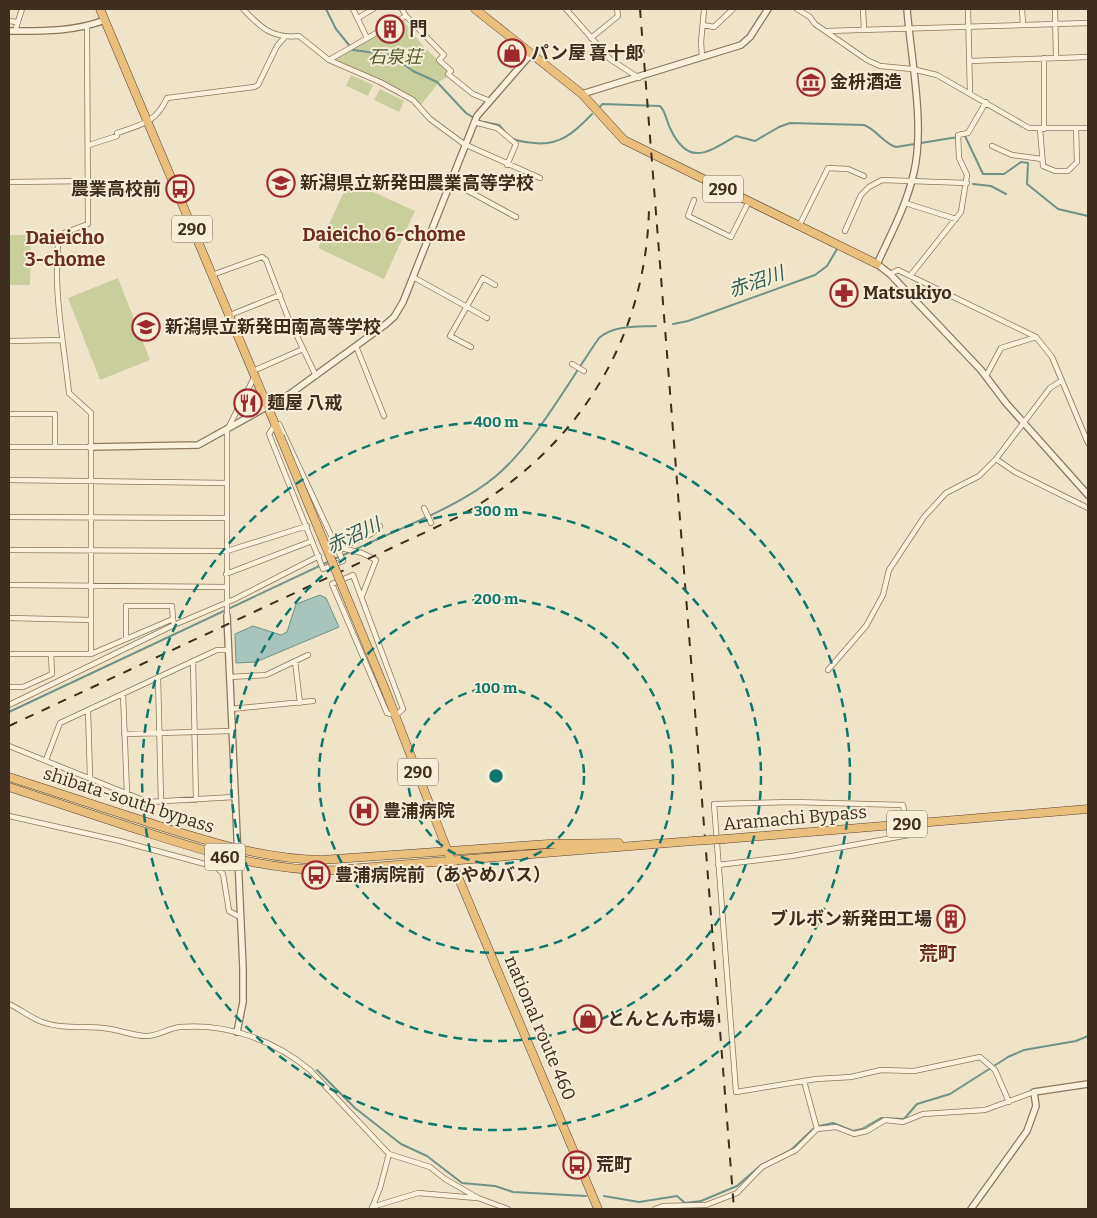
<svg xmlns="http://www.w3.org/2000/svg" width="1097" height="1218" viewBox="0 0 1097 1218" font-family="Bitter,'Noto Sans JP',serif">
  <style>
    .green { fill: #c9cf9b }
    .water { fill: #a9c4bc; stroke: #6f938a }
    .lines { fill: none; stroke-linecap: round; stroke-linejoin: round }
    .stream { stroke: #6f938a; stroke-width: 2 }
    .minor-casing { stroke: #8d765c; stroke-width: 6 }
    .tertiary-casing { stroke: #8d765c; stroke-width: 8 }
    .trunk-casing { stroke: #5b4430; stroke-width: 9 }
    .minor { stroke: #faf1dc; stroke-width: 4.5 }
    .tertiary { stroke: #faf1dc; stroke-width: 5.5 }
    .trunk { stroke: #eabe7c; stroke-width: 8 }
    .rail { stroke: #3d2e20; stroke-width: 2; stroke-dasharray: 9 9; stroke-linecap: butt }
    .trunk-bridge-casing { stroke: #5b4430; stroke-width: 9; stroke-linecap: butt }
    .trunk-bridge { stroke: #eabe7c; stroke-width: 8 }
    .ring { fill: none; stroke: #0f766e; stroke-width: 2.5; stroke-dasharray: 9 6 }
    .labels { text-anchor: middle; stroke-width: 4; stroke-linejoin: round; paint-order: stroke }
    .shield { fill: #f7eed8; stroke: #756857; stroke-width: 1 }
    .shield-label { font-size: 16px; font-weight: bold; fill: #3d2e20 }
    .poi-label { font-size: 18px; font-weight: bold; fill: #3d2e20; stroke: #f7eed8; text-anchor: start }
    .park-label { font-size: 18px; font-style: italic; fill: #4d5a26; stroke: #f7eed8 }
    .street-label { font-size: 18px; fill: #3d2e20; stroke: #f7eed8 }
    .neighbourhood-label { font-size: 19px; font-weight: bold; fill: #6b2e1e; stroke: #f7eed8 }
    .water-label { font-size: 19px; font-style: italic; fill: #2f5d5a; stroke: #f7eed8 }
    .centre { fill: #0f766e; stroke: #f7eed8; stroke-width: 2.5 }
    .ring-label { font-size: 15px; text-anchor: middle; font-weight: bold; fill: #0f766e; stroke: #f7eed8; stroke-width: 4; stroke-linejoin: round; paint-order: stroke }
  </style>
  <rect width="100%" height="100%" fill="#f0e4c8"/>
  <path class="green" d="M403 20 423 46 448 70 447 77 440 81 420 106 414 100 331 60Z
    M351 75 373 85 368 96 346 86Z
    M380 89 404 101 399 112 374 100Z
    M349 181 415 211 384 279 318 248Z
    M9 235H31L30 285H9Z
    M118 278 150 360 100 380 68 298Z"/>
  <path class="water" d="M320 595 326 598 339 627 256 662 236 663 235 634 253 626 281 635 287 632 296 604Z"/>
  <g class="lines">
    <path class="stream" d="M326 9 336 29 353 50 391 55 413 71 437 82 466 113 479 121 499 125 506 133
      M600 107 602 104 660 106C666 112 666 120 670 128 688 167 707 153 736 136L755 141 779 127 790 123 864 125C877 130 883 143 896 147L958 137
      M965 136 983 174H1004L1021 162 1028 163 1027 184 1058 209 1088 216
      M511 138C519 142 526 142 534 143 560 146 575 132 592 114
      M973 184 991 186 1006 194
      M673 324 688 321 815 275 827 266 837 249
      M354 550C398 529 461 506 496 476 536 442 569 381 599 338 614 325 636 327 656 326
      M334 559 350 552
      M9 712 330 561
      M317 1070 355 1108 401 1144 427 1156 462 1183 495 1186 513 1192 586 1196
      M819 1126 833 1123 853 1131 862 1129 881 1118 904 1119 917 1104 950 1094 1008 1057 1024 1050 1076 1041 1088 1036
      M604 1196 639 1202 677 1196 685 1203 701 1201 737 1186 761 1165 791 1150 813 1129"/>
    <g class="minor-casing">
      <path id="minor" d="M243 9C260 27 272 39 299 36L329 60 380 82 413 100 430 119 464 144 540 178
        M353 9 367 38
        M566 9 610 59 639 78
        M797 9 810 17 815 24 867 60 880 66 912 69 937 75 1029 128H1088
        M863 9 864 30
        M968 9 970 93
        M1022 9 1023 25
        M1055 9 1056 58
        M406 16 444 55 439 60 451 71 448 74 473 94 490 101
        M358 18 373 9
        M9 21 17 22
        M703 25 714 27 733 9
        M87 27 88 224 64 233 59 238C52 286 64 344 69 393L91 413V654
        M15 31 22 9
        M827 31 1088 23
        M591 38 618 16 617 9
        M702 57 701 42 704 10
        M1044 58V129
        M329 60 406 16 402 9
        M970 61 1088 57
        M474 122 497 128 516 144 507 165
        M1040 129 1043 166 1055 171H1068L1077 162 1076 128
        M89 145 117 136V133C140 125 156 123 167 98L254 87 258 85 277 46 284 38
        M992 146 1012 155 1042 159
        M450 181 516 217
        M9 182 89 181
        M694 200 688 216 731 237 749 201
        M905 203 956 219
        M799 226 828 168 848 169 864 176
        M845 231 861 195 869 187 882 180 967 183
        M890 274 898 270 1036 337 1052 357 1088 443
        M212 275 262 257 266 260 287 315 316 376
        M910 276 961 212 967 175 959 158 958 135 968 133 986 102
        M413 277 487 318
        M230 315 280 295
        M9 341 62 340
        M356 346 384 416
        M471 347 450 336 483 278 495 285
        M572 364 584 371
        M253 371 303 349
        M986 376 1001 348 1036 337
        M9 414H55V447
        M279 424 343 561 323 569 269 434 275 425Z
        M9 447H90
        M996 459 1015 472 1088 508
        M9 480 227 483
        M424 508 431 523
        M9 517 227 518
        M337 547 362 553 376 560 362 596
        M342 547 371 534 380 526
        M9 550 227 551 307 526
        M226 574 312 541
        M353 575 403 709 396 715 387 713 332 584Z
        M9 585 226 587
        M227 616V430L255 376
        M9 618 91 620
        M126 639V606H172L173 619
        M9 654H91L173 619 174 625
        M193 661 196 800
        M295 661 300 703
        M828 670 866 626 883 595 889 570 924 517 946 493 979 476 996 459 1050 388 1061 381
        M158 677 161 801
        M230 677 266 675 308 655
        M9 687H23L52 674 51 654
        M123 694 127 793
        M9 705 174 625 235 599 319 556
        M231 709 313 701
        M88 710 90 777
        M124 734 231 731
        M9 746 148 802 234 797
        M46 760 60 723 217 650H228
        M9 816 120 841 216 867 223 874 229 911 240 917
        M718 865 792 856 909 835 903 805 793 802 714 804 736 1092 816 1079 851 1077 881 1070 914 1071 980 1057 995 1070 1009 1102
        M9 1004C20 1009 31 1018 42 1022 64 1030 87 1025 110 1029 123 1031 134 1036 147 1036 158 1036 169 1028 180 1027 227 1023 274 1040 310 1070L389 1154 430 1167 445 1179 478 1198 508 1209
        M804 1081 817 1129
        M372 1207 418 1193 477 1198
        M372 1208 380 1188 389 1154
        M655 1209 663 1206 706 1205 737 1193 762 1167 796 1150 817 1129 836 1127 854 1134 867 1131 885 1120 903 1122 923 1114 985 1110 1034 1092"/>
    </g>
    <g class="tertiary-casing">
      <path id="tertiary" d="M907 9C911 59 925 124 914 172 907 204 891 234 877 264L890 274 981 370 1006 403 1088 495
        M9 31C42 31 73 32 105 20
        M582 94 741 45 750 37 768 9
        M90 447 198 445 290 394 386 324 394 317 403 302 477 116 531 54
        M227 616 243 968V1002L237 1032
        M971 1209 1027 1131 1036 1106 1034 1092 1088 1084"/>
    </g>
    <g class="trunk-casing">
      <path id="trunk" d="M100 9 280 436
        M475 9 582 94 624 140 877 264
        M387 694 451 860 598 1209
        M9 777C55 792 101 807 147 822 204 840 261 859 321 860L548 844 619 843
        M9 787C52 801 96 816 139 830 204 851 268 872 336 870L693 841
        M725 839 1088 809"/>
    </g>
    <use href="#minor" class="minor"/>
    <use href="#tertiary" class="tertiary"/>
    <use href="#trunk" class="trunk"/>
    <path class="rail" d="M640 9 734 1209
      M9 726 458 517C574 452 645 345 649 210"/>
    <g class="trunk-bridge-casing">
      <path id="trunk-bridge" d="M280 436 387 694
        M693 841 725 839"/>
    </g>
    <use href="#trunk-bridge" class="trunk-bridge"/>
  </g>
  <g class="ring">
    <circle cx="496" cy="776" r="88"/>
    <circle cx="496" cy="776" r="177"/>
    <circle cx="496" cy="776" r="265"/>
    <circle cx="496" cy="776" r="354"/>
  </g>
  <defs>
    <g id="building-ring" transform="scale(1.4375)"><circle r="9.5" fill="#f7eed8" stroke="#9e2a2b" stroke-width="1.5"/><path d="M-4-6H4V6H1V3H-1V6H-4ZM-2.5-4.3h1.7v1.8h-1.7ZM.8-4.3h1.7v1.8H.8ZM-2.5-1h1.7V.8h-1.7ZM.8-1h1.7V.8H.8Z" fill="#9e2a2b"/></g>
    <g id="shop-ring" transform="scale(1.4375)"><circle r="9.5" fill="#f7eed8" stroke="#9e2a2b" stroke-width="1.5"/><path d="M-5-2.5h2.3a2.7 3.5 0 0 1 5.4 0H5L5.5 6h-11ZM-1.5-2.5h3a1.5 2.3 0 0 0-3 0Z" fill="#9e2a2b"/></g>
    <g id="museum-ring" transform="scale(1.4375)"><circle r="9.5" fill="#f7eed8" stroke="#9e2a2b" stroke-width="1.5"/><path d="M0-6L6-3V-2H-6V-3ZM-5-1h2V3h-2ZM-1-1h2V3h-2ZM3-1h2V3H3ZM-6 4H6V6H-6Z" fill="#9e2a2b"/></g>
    <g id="school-ring" transform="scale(1.4375)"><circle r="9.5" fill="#f7eed8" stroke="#9e2a2b" stroke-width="1.5"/><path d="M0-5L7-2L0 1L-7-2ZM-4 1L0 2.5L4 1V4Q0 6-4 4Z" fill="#9e2a2b"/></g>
    <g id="bus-ring" transform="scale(1.4375)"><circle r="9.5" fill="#f7eed8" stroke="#9e2a2b" stroke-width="1.5"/><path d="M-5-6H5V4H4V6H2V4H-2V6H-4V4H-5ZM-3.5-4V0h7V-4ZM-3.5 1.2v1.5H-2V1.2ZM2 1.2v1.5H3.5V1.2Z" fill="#9e2a2b"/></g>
    <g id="pharmacy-ring" transform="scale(1.4375)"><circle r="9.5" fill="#f7eed8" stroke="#9e2a2b" stroke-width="1.5"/><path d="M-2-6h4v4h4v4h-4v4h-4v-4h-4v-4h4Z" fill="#9e2a2b"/></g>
    <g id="restaurant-ring" transform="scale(1.4375)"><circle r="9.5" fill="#f7eed8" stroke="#9e2a2b" stroke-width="1.5"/><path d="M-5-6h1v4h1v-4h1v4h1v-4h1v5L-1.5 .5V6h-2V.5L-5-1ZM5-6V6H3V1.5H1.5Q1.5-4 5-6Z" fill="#9e2a2b"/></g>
    <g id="hospital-ring" transform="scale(1.4375)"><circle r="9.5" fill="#f7eed8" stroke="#9e2a2b" stroke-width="1.5"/><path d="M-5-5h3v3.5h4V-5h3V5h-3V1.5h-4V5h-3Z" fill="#9e2a2b"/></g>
  </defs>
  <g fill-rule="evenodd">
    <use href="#building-ring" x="390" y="29"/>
    <use href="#shop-ring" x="512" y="53"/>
    <use href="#museum-ring" x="811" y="82"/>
    <use href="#school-ring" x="281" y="183"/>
    <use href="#bus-ring" x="180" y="189"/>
    <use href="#pharmacy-ring" x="844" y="293"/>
    <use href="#school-ring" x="146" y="327"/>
    <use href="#restaurant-ring" x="248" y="403"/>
    <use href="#hospital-ring" x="364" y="811"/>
    <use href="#bus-ring" x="316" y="875"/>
    <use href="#building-ring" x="951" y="919"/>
    <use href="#shop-ring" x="588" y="1019"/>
    <use href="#bus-ring" x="577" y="1165"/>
  </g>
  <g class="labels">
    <g class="shield">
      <rect x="703" y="175.5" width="40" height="27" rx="4"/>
      <rect x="172" y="215.5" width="40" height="27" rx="4"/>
      <rect x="398" y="758.5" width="40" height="27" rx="4"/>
      <rect x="887" y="810.5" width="40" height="27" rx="4"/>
      <rect x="205" y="843.5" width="40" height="27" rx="4"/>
    </g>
    <g class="shield-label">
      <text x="723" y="195">290</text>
      <text x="192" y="235">290</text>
      <text x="418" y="778">290</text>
      <text x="907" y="830">290</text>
      <text x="225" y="863">460</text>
    </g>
    <g class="poi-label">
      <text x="409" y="35">門</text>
      <text x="531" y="59">パン屋 喜十郎</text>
      <text x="830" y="88">金枡酒造</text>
      <text x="300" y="189">新潟県立新発田農業高等学校</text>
      <text x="161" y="195" text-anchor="end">農業高校前</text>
      <text x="863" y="299">Matsukiyo</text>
      <text x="165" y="333">新潟県立新発田南高等学校</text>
      <text x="267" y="409">麺屋 八戒</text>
      <text x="383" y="817">豊浦病院</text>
      <text x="335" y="881">豊浦病院前（あやめバス）</text>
      <text x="932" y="925" text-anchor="end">ブルボン新発田工場</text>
      <text x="607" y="1025">とんとん市場</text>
      <text x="596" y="1171">荒町</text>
    </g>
    <g class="park-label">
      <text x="395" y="63">石泉荘</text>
    </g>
    <g class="street-label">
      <text transform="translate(129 800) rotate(18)" y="6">shibata-south bypass</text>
      <text transform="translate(795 818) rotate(-5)" y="6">Aramachi Bypass</text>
      <text transform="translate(540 1028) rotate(67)" y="6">national route 460</text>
    </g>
    <g class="neighbourhood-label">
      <text x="384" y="241">Daieicho 6-chome</text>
      <text x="65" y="244">Daieicho<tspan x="65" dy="22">3-chome</tspan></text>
      <text x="938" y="960">荒町</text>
    </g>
    <g class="water-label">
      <text transform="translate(756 281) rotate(-19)" y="7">赤沼川</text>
      <text transform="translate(353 535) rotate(-25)" y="7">赤沼川</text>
    </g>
  </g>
  <circle cx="496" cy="776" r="8" class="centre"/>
  <g class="ring-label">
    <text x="496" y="427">400 m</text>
    <text x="496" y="516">300 m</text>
    <text x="496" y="604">200 m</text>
    <text x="496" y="693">100 m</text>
  </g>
  <rect width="1097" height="1218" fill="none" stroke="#3d2e20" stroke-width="20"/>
</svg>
